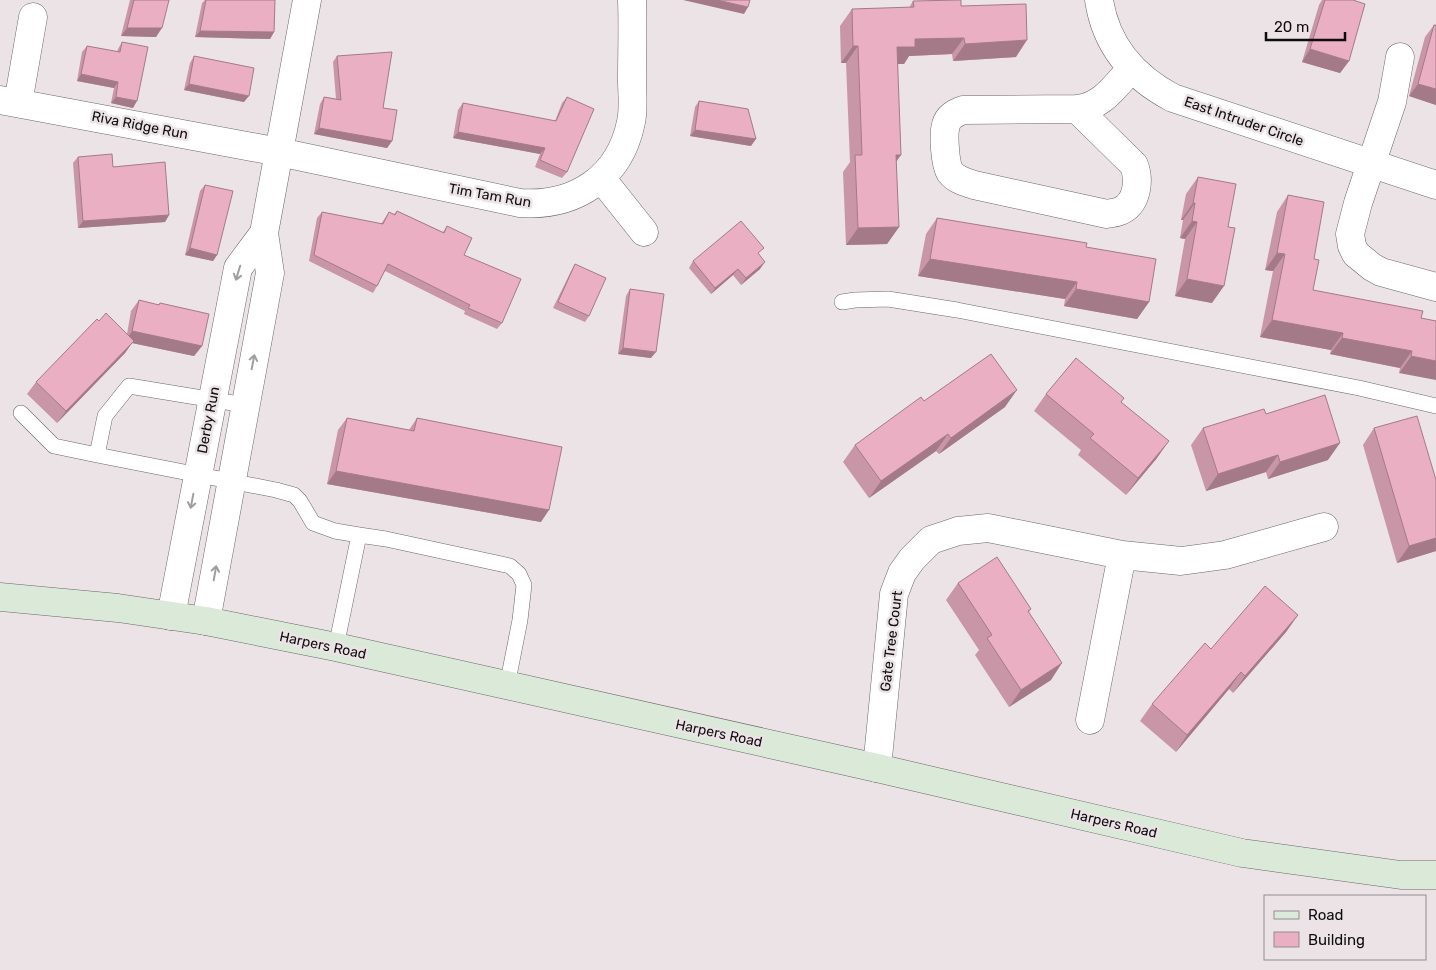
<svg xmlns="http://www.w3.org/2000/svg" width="1436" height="970" viewBox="0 0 1436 970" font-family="Rubik,sans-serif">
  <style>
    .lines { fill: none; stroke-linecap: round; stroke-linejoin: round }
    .lane-casing { stroke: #6c6668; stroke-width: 16 }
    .street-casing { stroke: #6c6668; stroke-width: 29 }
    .secondary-casing { stroke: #6c6668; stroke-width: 29 }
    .lane { stroke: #fff; stroke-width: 15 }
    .street { stroke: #fff; stroke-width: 28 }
    .secondary { stroke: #dbe9d9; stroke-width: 28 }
    .wall { fill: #c996a8 }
    .shaded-wall { fill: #a47a88 }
    .building { fill: #eaafc3; stroke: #a47a88 }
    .oneway { stroke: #9f9e9e }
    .labels { text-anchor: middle; stroke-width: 5; stroke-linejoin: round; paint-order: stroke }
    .street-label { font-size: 14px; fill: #0f0c0d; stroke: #ebe3e6 }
  </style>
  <rect width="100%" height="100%" fill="#ebe3e6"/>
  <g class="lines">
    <g class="lane-casing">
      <path id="lane" d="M842 302 855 300 888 299 957 310 1359 388 1436 406
        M245 405 129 386 105 416 97 455 276 490 294 495 300 501 313 523 335 531 359 535
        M21 413 54 446 97 455
        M336 647 359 535 386 539 510 566 519 574 524 585 520 620 507 686"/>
    </g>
    <g class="street-casing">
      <path id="street" d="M1099 0C1106 46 1133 77 1173 98L1436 185
        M1400 57 1392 102 1358 203 1350 234 1352 246 1356 254 1372 267 1381 272 1436 287
        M0 100 279 152 520 203C576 207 620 177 631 122 634 109 632 93 632 80 632 53 633 27 632 0
        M18 103 33 17
        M1077 109 1134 165C1140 181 1137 204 1120 211 1116 213 1111 213 1107 214L974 185C965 182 956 180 950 172 945 164 943 134 946 125 948 116 956 113 963 110Z
        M1077 109C1102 107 1116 85 1131 69
        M601 178 644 232
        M171 616 238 268 264 233
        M206 621 270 273 264 233 307 0
        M1090 720 1122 555
        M877 768 894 594 902 573 912 559 931 540 958 531 988 528 1122 555 1181 561 1225 555 1324 527"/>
    </g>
    <g class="secondary-casing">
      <path id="secondary" d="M0 597 118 608 206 621 336 647 877 768 1242 853 1401 875H1436"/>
    </g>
    <use href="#lane" class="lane"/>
    <use href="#street" class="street"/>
    <use href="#secondary" class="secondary"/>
  </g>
  <path class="wall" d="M130 0H169L156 37 121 36Z
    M205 0H275L274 32 270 39 195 37 202 3Z
    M1322 0H1353L1349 61 1340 73 1302 62 1319 5Z
    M913 1 961 6 1016 57 953 61 952 54 909 56 904 64H898L896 163 899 227 887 244 846 245 843 172 850 162 846 63H841L840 26 852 9 909 8Z
    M1434 25 1436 105 1409 96 1425 37Z
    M122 42 133 108 111 103 114 88 77 81 82 52 87 46 117 52 118 49Z
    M194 56 244 102 184 90 190 63Z
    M337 56 383 108 392 141 387 148 314 134 320 104 324 97 336 99 333 62Z
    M567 97V172L562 178 535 167 540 154 453 138 458 110 463 103 555 121 562 103Z
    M699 101 751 146 690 136 695 107Z
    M78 157 113 167 169 215 165 222 78 228 73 163Z
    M1198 177 1212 303 1175 296 1185 239 1180 238 1183 220H1181L1186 194Z
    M205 185 217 255 213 261 185 255 200 191Z
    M1288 195 1314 259 1313 290 1421 318 1436 321 1399 373 1400 368 1330 354 1331 350 1260 337 1273 271 1265 270 1277 212Z
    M397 211 443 232 447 226 464 255 502 323 497 329 464 314 465 311 385 271 377 286 373 293 309 261 317 218 322 212 381 224 389 212 394 214Z
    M937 218 1086 247 1149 302 1137 319 1064 306 1065 299 918 276 926 234Z
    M759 255 760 269 741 285 733 275 711 294 689 268 693 261Z
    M575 264 589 316 585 322 553 308 571 271Z
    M630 289 651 358 618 354 626 296Z
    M139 300 159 305 160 303 202 346 194 356 132 343 125 353 57 423 27 394 36 382 99 321 127 334 131 311Z
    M1046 394 1124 398 1121 402 1157 458 1126 495 1078 455 1081 450 1034 411Z
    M924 401 1005 407 939 454 936 451 869 498 843 462 855 445Z
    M1266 414 1328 460 1268 479 1266 472 1206 491 1191 445 1203 428Z
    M347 418 409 430 417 418 541 522 327 484 338 430Z
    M1374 428 1436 480V551L1397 563 1363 445Z
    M958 583 1031 609 1029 612 1051 680 1009 707 975 655 979 650 946 600Z
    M1298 615 1286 632 1233 693 1229 689 1176 752 1140 721 1152 704 1211 649Z"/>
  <path class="shaded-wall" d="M683 0H717L748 7 744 14Z
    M127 28H162L156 37 121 36Z
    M200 31 274 32 270 39 195 37Z
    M964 38 952 54 909 56 904 64H885L897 47 915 39Z
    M1027 40 1016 57 953 61 965 44Z
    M853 46H858L846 63H841Z
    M1310 49 1349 61 1340 73 1302 62Z
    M81 74 118 82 114 88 77 81Z
    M189 84 249 96 244 102 184 90Z
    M1418 84 1436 89V105L1409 96Z
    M116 97 137 101 133 108 111 103Z
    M319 128 392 141 387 148 314 134Z
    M695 130 756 139 751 146 690 136Z
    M458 132 545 148 540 154 453 138Z
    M896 155H901L889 172Z
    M1193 203H1195L1183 220H1181Z
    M169 215 165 222 78 228 83 221Z
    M1192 221 1197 222 1185 239 1180 238Z
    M899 227 887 244 846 245 858 228Z
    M190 248 217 255 213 261 185 255Z
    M1277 253 1285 254 1273 271 1265 270Z
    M930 259 1077 282 1065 299 918 276Z
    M765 262 760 269 741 285 746 278Z
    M738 269 733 275 711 294 715 288Z
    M1187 279 1224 286 1212 303 1175 296Z
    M1076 289 1149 302 1137 319 1064 306Z
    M1272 320 1343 333 1331 350 1260 337Z
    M132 331 202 346 194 356 132 343 125 353 57 423 66 411 125 342Z
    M1342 338 1412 351 1400 368 1330 354Z
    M623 348 656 352 651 358 618 354Z
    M1411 356 1436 361V380L1399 373Z
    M1017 390 1005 407 939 454 951 438Z
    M948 434 936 451 869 498 881 481Z
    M1169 441 1157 458 1126 495 1138 478Z
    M1340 443 1328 460 1268 479 1280 462Z
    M1278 455 1266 472 1206 491 1218 474Z
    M336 471 549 510 541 522 327 484Z
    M1436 538V551L1397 563 1409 546Z
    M1298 615 1286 632 1233 693 1245 676Z
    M1062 663 1051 680 1009 707 1021 690Z
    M1241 672 1229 689 1176 752 1187 735Z"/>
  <path class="building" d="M134 0H169L162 28H127Z
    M206 0H275L274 32 200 31Z
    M717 0H750L748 7Z
    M959 0H961V6L1026 4 1027 40 965 44 964 38 915 39V47H897L901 155H896L899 227 858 228 855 155H862L858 46H853L852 9 914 7 913 1Z
    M1325 0H1353L1365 4 1349 61 1310 49Z
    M1434 25H1436V89L1418 84Z
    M122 42 148 47 137 101 116 97 118 82 81 74 87 46 120 52Z
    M392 52 383 108 397 110 392 141 319 128 324 97 341 100 337 56Z
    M194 56 254 68 249 96 189 84Z
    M567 97 594 109 567 172 540 160 545 148 458 132 463 103 556 121Z
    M699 101 748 109 756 139 695 130Z
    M112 154 113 167 165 162 169 215 83 221 78 157Z
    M1198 177 1236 184 1228 227 1235 228 1224 286 1187 279 1197 222 1192 221 1195 203H1193Z
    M205 185 233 191 217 255 190 248Z
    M1288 195 1324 202 1314 259 1319 260 1313 290 1423 311 1421 318 1436 321V361L1411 356 1412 351 1342 338 1343 333 1272 320 1285 254 1277 253Z
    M397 211 444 233 447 226 472 238 464 255 521 279 502 323 468 308 470 305 388 264 377 286 314 255 322 212 383 224 389 212 395 215Z
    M937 218 1087 243 1086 247 1156 259 1149 302 1076 289 1077 282 930 259Z
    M741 221 764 248 758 253 765 262 746 278 738 269 715 288 693 261Z
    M575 264 606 278 589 316 558 302Z
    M630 289 664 294 656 352 623 348Z
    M139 300 159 305 160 303 209 314 202 346 132 331Z
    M106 313 134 341 66 411 36 382 97 319 99 321Z
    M991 354 1017 390 951 438 948 434 881 481 855 445 921 397 924 401Z
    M1076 358 1124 398 1121 402 1169 441 1138 478 1090 438 1094 434 1046 394Z
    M1325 395 1340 443 1280 462 1278 455 1218 474 1203 428 1264 409 1266 414Z
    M1417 416 1436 480V538L1409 546 1374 428Z
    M347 418 414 431 417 418 562 447 549 510 336 471Z
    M997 557 1031 609 1028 611 1062 663 1021 690 987 638 992 635 958 583Z
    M1265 586 1298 615 1245 676 1241 672 1187 735 1152 704 1205 643 1211 649Z"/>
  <defs><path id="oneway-shaft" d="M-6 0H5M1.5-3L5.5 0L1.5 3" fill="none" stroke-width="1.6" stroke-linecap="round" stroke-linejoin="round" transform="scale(1.25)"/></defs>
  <g class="oneway">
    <use href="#oneway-shaft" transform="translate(238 273) rotate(107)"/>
    <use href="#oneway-shaft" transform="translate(253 362) rotate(-79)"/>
    <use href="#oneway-shaft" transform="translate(192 501) rotate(101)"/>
    <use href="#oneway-shaft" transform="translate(215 573) rotate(-80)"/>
  </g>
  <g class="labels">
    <g class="street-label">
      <text transform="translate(1244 121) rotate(19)" y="5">East Intruder Circle</text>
      <text transform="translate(140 125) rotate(11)" y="5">Riva Ridge Run</text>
      <text transform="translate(490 195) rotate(10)" y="5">Tim Tam Run</text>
      <text transform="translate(208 420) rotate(-79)" y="5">Derby Run</text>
      <text transform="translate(891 641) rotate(-83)" y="5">Gate Tree Court</text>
      <text transform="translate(323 645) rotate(12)" y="5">Harpers Road</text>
      <text transform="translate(719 733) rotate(12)" y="5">Harpers Road</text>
      <text transform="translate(1114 823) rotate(13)" y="5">Harpers Road</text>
    </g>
  </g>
  <rect x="1264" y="895" width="162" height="65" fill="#ebe3e6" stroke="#938d8f"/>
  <rect x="1274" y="911" width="25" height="8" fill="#dbe9d9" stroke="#938d8f"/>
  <text x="1308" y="920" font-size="15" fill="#0f0c0d">Road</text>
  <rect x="1274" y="932" width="25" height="15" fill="#eaafc3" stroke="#938d8f"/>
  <text x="1308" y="945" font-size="15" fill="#0f0c0d">Building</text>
  <path d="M1266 32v8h79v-8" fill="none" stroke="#0f0c0d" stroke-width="2.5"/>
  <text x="1274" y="32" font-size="15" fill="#0f0c0d" stroke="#ebe3e6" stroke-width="4" paint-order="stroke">20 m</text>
</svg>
